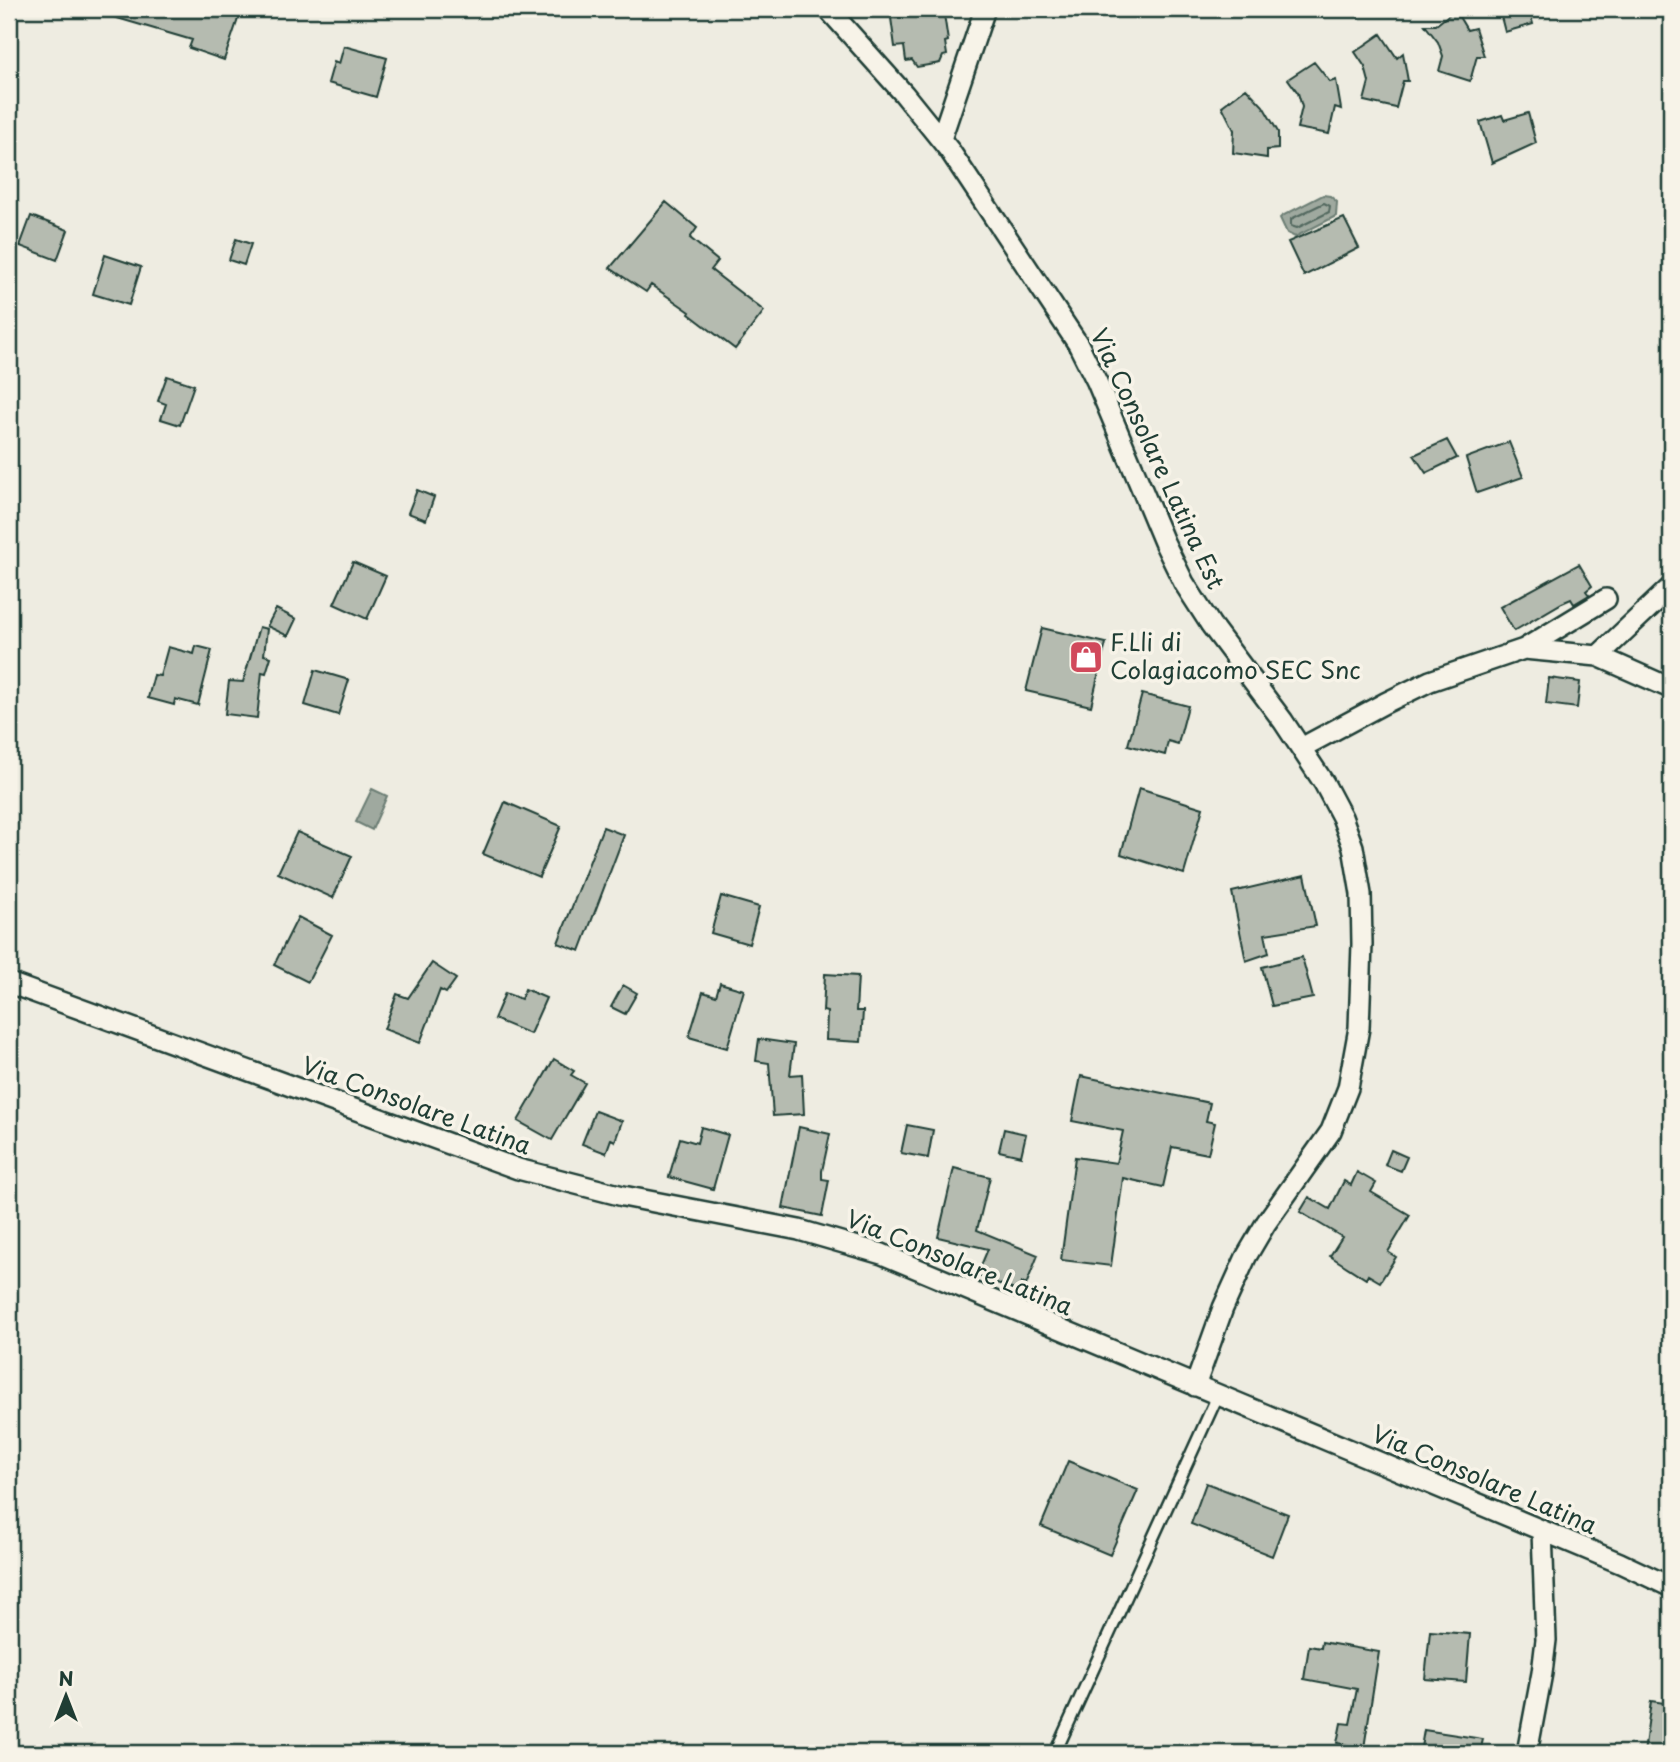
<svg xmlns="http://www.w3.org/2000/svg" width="1680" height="1762" viewBox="0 0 1680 1762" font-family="'Playpen Sans',sans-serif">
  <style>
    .water { fill: #9fa99f; stroke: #6c7e74; stroke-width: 2 }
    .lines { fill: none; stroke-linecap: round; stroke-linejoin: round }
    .shore { stroke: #52685f; stroke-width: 2 }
    .building { fill: #b5bbb0; stroke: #1f3d34; stroke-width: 2 }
    .service-casing { stroke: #1f3d34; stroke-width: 15 }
    .minor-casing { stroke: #1f3d34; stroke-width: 24 }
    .service { stroke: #f7f3e8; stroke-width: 10 }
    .minor { stroke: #f7f3e8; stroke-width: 19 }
    .labels { text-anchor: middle; stroke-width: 7; stroke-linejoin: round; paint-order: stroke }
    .street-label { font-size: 24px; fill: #1f3d34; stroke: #f7f3e8 }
    .poi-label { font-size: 24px; fill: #1f3d34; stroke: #f7f3e8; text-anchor: start }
  </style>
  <rect width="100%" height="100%" fill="#eeece1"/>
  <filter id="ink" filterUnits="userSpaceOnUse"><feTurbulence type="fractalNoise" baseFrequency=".0143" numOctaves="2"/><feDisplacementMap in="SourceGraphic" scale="14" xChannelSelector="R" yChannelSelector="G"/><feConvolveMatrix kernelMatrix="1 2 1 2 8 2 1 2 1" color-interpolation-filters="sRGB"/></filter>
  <g filter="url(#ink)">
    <path class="water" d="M1323 195 1330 196 1337 202 1336 216 1295 237 1287 233 1280 218 1282 216Z
      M372 789 387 796 372 830 356 822Z"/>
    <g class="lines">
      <path class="shore" d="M1324 203 1330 206 1329 212 1297 228 1291 226V219Z"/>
    </g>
    <path class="building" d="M100 9H219L239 16 224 60 189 48 192 40 100 13Z
      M1499 9H1529L1533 24 1505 32Z
      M1455 10 1467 30 1475 28 1484 56H1477L1470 81 1439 71 1443 56 1438 42 1425 25H1436Z
      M924 13 925 17 944 14 948 41 945 42 947 55 943 56 940 63 917 67 912 60 906 61 904 46 895 47 891 18Z
      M1381 34 1397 58 1403 53 1408 81H1403L1396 108 1364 101 1369 82 1365 67 1355 52Z
      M344 46 387 58 376 97 328 83 334 62 339 64Z
      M1314 62 1330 82 1336 80 1341 109 1335 107 1329 134 1297 128 1302 107 1298 93 1288 79Z
      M1246 88 1263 106 1278 132V149L1267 150V158L1233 153 1234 130 1222 106Z
      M1528 113 1536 143 1492 163 1480 122 1502 115 1504 120Z
      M666 202 697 228 690 238 718 261 711 270 764 311 735 349 689 314 690 312 651 285 646 292 610 268Z
      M31 216 68 230 57 260 20 246Z
      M1344 218 1359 248 1304 276 1288 242Z
      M236 239 251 244 244 265 229 260Z
      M105 255 141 267 129 305 93 294Z
      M167 376 194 385 180 425 161 419 166 404 158 401Z
      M1447 440 1457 458 1426 473 1414 455Z
      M1509 442 1523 477 1477 493 1466 458Z
      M417 490 434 497 426 520 408 513Z
      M353 562 386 576 367 619 334 604Z
      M1579 564 1592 586 1586 591 1589 595 1574 604 1571 599 1562 603 1514 631 1500 607Z
      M276 609 296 619 288 636 267 626Z
      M259 627 267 629 264 655 271 657 266 673 262 672 257 718 225 714 229 681 243 682Z
      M1042 628 1106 643 1091 706 1026 691Z
      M196 646 212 650 198 705 175 699 174 705 148 698 154 675 160 676 168 647 194 654Z
      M315 670 349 680 338 715 305 705Z
      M1549 678 1580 682 1577 708 1546 704Z
      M1142 694 1188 706 1178 744 1168 741 1165 755 1128 745Z
      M1139 788 1203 808 1184 874 1121 854Z
      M505 802 561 826 539 877 483 854Z
      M603 827 624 835 580 951 558 943Z
      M297 832 352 856 333 898 278 873Z
      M1305 875 1316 926 1265 934 1269 953 1246 961 1232 892Z
      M721 896 759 907 749 944 711 933Z
      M298 917 332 935 308 982 274 965Z
      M1302 957 1313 998 1272 1006 1262 967Z
      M432 963 456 979 446 993 440 990 420 1043 384 1029 397 994 408 998Z
      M825 974 858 976 856 1011H863L861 1042 826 1040 827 1012 823 1011Z
      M720 983 744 990 727 1048 689 1037 703 992 716 996Z
      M623 985 637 993 625 1014 611 1007Z
      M525 989 546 998 530 1034 494 1019 505 993 521 999Z
      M759 1039 794 1044 790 1075 802 1074 804 1114 773 1116 769 1063 756 1061Z
      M554 1059 574 1071 571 1075 585 1083 552 1140 518 1121Z
      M1081 1076 1210 1103 1206 1121 1215 1123 1208 1154 1172 1147 1163 1187 1123 1178 1111 1266 1061 1260 1075 1157 1116 1163 1123 1131 1072 1121Z
      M595 1111 622 1121 615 1141 611 1139 606 1153 582 1144Z
      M907 1125 933 1130 928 1158 901 1153Z
      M701 1127 728 1135 713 1189 669 1177 680 1138 697 1143Z
      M799 1127 830 1134 822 1171V1179L829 1180 822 1216 783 1208Z
      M1004 1129 1026 1134 1021 1156 999 1151Z
      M1391 1150 1407 1157 1401 1171 1385 1165Z
      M954 1168 990 1177 977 1230 1038 1255 1026 1285 1022 1283 1019 1292 977 1275 988 1249 938 1237Z
      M1357 1172 1376 1183 1371 1192 1410 1215 1388 1252 1396 1257 1380 1282 1368 1275 1366 1279 1330 1256 1342 1237 1300 1212 1309 1197 1330 1209 1344 1181 1351 1185Z
      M1068 1461 1138 1490 1110 1555 1041 1526Z
      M1206 1483 1288 1514 1272 1556 1191 1524Z
      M1430 1631 1470 1634 1466 1682 1425 1679Z
      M1322 1642 1379 1652 1364 1748 1337 1743 1341 1723 1350 1724 1357 1689 1304 1679 1309 1646 1321 1648Z
      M1651 1701 1671 1704V1753H1644Z
      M1424 1730 1483 1739 1480 1753H1420Z"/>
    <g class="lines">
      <g class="service-casing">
        <path id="service" d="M1055 1753 1218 1395"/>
      </g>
      <g class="minor-casing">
        <path id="minor" d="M828 9 904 94 950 151 1078 344 1097 382 1164 542 1184 583 1211 625 1283 721 1324 783 1342 817 1353 847 1361 894 1362 944 1359 1028 1348 1088 1331 1131 1266 1223 1246 1257 1223 1308 1195 1386
          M941 139 985 9
          M1524 649 1606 599
          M1598 656 1671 587
          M1301 748 1385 703 1430 681 1524 649 1598 656 1668 687 1671 684
          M9 983 518 1169 623 1196 799 1230 882 1254 1620 1563 1671 1587
          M1527 1753 1542 1673 1546 1640 1542 1531"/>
      </g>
      <use href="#service" class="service"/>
      <use href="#minor" class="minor"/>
    </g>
  </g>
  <defs>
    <g id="shop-square" transform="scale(1.75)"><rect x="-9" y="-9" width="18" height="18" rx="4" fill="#d1495b" stroke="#f7f3e8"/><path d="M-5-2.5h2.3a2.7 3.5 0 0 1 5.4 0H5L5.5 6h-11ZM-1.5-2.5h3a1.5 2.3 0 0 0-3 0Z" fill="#fff"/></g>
  </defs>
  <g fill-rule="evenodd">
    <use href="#shop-square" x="1086" y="657"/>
  </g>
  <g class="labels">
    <g class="street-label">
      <text transform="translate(1157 459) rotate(65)" y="8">Via Consolare Latina Est</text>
      <text transform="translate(416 1106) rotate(20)" y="8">Via Consolare Latina</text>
      <text transform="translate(959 1263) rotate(22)" y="8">Via Consolare Latina</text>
      <text transform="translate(1484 1480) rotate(23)" y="8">Via Consolare Latina</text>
    </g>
    <g class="poi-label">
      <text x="1110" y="651">F.Lli di<tspan x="1110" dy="28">Colagiacomo SEC Snc</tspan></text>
    </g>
  </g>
  <rect width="1680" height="1762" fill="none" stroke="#f7f3e8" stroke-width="35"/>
  <rect x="18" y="18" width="1645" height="1727" fill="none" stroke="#1f3d34" stroke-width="2.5" filter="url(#ink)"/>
  <g transform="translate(66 1696)" stroke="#f7f3e8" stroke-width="5" paint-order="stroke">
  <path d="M0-5L12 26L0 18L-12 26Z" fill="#1f3d34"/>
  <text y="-10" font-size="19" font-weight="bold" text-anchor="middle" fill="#1f3d34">N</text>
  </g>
</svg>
